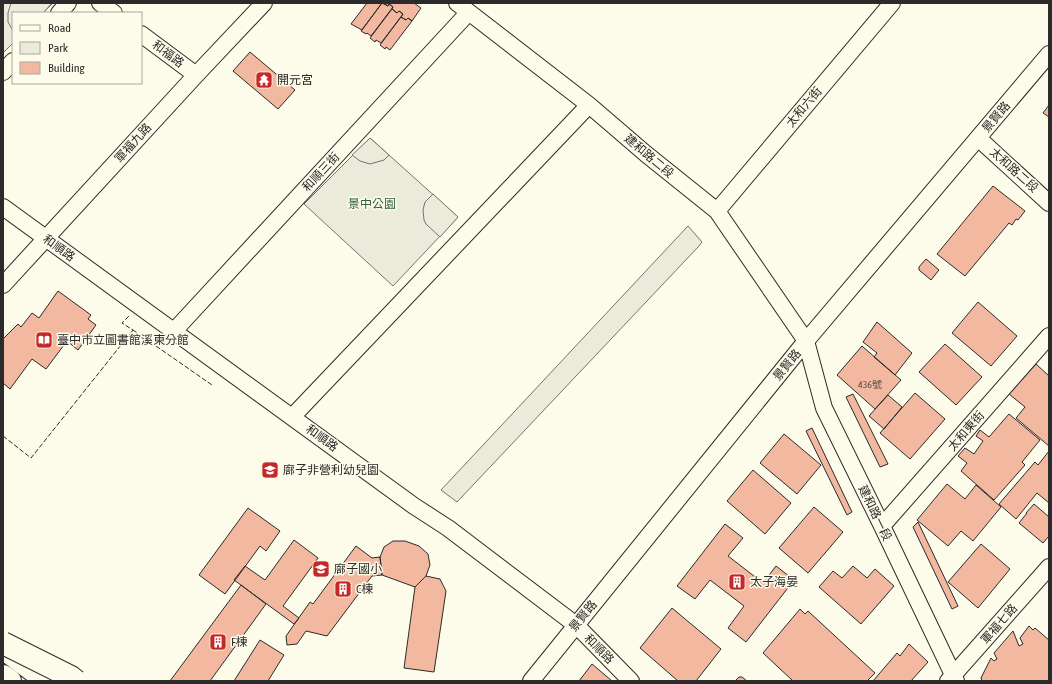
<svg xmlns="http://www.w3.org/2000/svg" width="1052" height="684" viewBox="0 0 1052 684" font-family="'Asap Condensed','Noto Sans TC',sans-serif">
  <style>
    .green { fill: #ecebdb; stroke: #74746e }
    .parking { fill: #eceadb; stroke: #74746e }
    .building { fill: #f2b8a0; stroke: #2b2b2b }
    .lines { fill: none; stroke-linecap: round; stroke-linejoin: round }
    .minor-casing { stroke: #2b2b2b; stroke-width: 18 }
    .highway-casing { stroke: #2b2b2b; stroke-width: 24 }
    .minor { stroke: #fdfbea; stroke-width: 16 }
    .highway { stroke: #fdfbea; stroke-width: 22 }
    .highway-bridge-casing { stroke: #2b2b2b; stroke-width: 24; stroke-linecap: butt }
    .highway-bridge { stroke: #fdfbea; stroke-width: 22 }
    .fence { stroke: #2b2b2b; stroke-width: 1; stroke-dasharray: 5 2; stroke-linecap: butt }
    .labels { text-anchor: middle; stroke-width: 3; stroke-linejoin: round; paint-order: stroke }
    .number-label { font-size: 10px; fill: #5d4e48 }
    .street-label { font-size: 12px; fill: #2b2b2b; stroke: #fdfbea }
    .poi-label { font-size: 12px; fill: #2b2b2b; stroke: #fdfbea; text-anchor: start }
    .park-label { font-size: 12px; fill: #34623c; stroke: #fdfbea }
  </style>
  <rect width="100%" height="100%" fill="#fdfbea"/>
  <path class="green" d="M3 3H53L43 13H13V43L3 53Z
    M370 138 458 217 393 286 304 204Z
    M688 226 702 242 699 246 457 502 441 490Z"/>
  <path class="parking" d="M11 3H52L43 13H13V31L8 22V13Z
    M370 138 389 155 384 160 370 164 360 161 352 155Z
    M433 194 458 217 440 237 426 224 424 220 423 210 425 202Z"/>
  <path class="building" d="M367 3H382L362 30 351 24Z
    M382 3 388 6 389 4 393 7 371 36 367 33 366 34 361 31Z
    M383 3H414L421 8 412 21 408 18 406 20 401 17 403 14 399 11 397 13 392 9 393 7 389 4 388 6Z
    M392 9 397 13 399 11 403 14 381 43 376 40 375 42 370 38Z
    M401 17 406 20 408 18 412 21 390 50 386 47 385 49 380 45Z
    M250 52 295 90 278 109 233 71Z
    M1049 105V117L1043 113Z
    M993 186 1025 211 1018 220 1016 219 1012 225 1009 223 965 276 937 254Z
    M926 259 939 270 931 280 919 270V267Z
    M58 291 91 315 88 319 96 325 78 350 67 341 46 369 32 359 10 389 3 383V339L18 324 21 327 32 313 39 318Z
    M978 302 1017 336 991 366 952 333Z
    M877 322 912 353 895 375 874 357 877 353 863 342Z
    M945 344 982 377 956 405 919 372Z
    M862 346 901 380 875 409 837 375Z
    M1036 364 1049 376V446L1016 418 1025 407 1009 394Z
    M915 393 945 419 910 459 880 433Z
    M853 394 888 464 880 467 846 397Z
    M888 395 902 407 884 429 869 416Z
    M1009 414 1040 440 1022 462 1025 465 994 500 961 471 967 463 958 456 965 448 974 454 983 441 976 436 980 430 989 437Z
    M812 428 852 512 847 515 806 431Z
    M784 434 821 465 797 494 760 463Z
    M1049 451V503L1037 493 1016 519 999 504 1035 462 1038 465Z
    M753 470 791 503 765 534 727 501Z
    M947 484 965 499 976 485 1001 507 973 541 961 531 948 546 917 520Z
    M1034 504 1049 517V536L1043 543 1019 523 1027 513H1026Z
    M814 507 843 532 808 573 779 548Z
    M248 508 280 531 266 551 260 546 225 594 199 575Z
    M918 522 958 606 952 609 913 527Z
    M725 524 743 538 728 556 763 583 776 566 794 580 746 642 728 628 744 606 710 580 695 599 677 586Z
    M294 540 318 558 283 606 299 618 294 624 234 580 245 566 265 580Z
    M393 541H405L419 546 428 554 430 565 426 576 415 587 382 575 380 557 384 547Z
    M981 544 1010 569 978 608 948 582Z
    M356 546 372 558 380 557 382 575 372 576 327 636 306 631 297 644 287 645 286 636 310 602 313 604Z
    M853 566 867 578 875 569 894 586 861 624 819 587 833 571 842 578Z
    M426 576 440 579 446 591 434 672 404 668 415 587Z
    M241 585 266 604 210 681H170Z
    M672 608 721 649 696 681H678L640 648Z
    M800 609 805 614 808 611 875 673 867 681H793L763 653Z
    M1029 626 1033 630 1035 628 1049 640V681H982L981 678 991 658 994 661 997 659 994 653 1013 631 1019 646 1023 644 1020 638Z
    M260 640 284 655 268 681H234Z
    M909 644 928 662 911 681H873L897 653 900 656Z
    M592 664 612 681H579Z
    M739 677H742L747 681H735Z"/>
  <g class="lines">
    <g class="minor-casing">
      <path id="minor" d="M100 3 114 13
        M457 3 589 105 646 154 717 211 806 341 824 408 882 526 956 681
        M59 13 68 3
        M141 34 196 75
        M3 72 13 61
        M978 138 1049 203
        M3 207 414 506 448 528 576 625 631 681
        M717 211 892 3
        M3 285 196 75 264 3
        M174 331 469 12
        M292 417 589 105
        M882 526 1049 336
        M531 681 806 341 1049 54
        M948 681 1049 567"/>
    </g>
    <g class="highway-casing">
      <path id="highway" d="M8 652 47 681
        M3 676 10 681"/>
    </g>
    <use href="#minor" class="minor"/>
    <use href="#highway" class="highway"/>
    <g class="highway-bridge-casing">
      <path id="highway-bridge" d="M3 643 71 677 76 681"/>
    </g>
    <use href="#highway-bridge" class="highway-bridge"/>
    <path class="fence" d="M133 330 212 385
      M3 436 31 458 133 330 122 323 129 316"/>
  </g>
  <defs>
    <g id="temple-square" transform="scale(0.9)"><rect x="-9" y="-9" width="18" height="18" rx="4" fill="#c62828" stroke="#fdfbea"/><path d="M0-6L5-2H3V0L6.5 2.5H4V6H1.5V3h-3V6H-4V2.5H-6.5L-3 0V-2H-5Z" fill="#fff"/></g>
    <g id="library-square" transform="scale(0.9)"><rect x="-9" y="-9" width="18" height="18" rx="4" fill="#c62828" stroke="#fdfbea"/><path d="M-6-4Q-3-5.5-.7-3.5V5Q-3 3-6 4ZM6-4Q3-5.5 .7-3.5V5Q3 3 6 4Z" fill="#fff"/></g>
    <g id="school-square" transform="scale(0.9)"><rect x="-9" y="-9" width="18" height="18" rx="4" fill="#c62828" stroke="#fdfbea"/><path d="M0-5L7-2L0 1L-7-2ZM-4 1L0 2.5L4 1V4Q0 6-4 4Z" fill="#fff"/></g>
    <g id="building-square" transform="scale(0.9)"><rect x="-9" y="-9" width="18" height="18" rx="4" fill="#c62828" stroke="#fdfbea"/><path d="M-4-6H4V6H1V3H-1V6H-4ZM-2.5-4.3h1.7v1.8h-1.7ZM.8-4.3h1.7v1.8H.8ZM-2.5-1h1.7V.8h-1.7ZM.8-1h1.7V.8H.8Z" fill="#fff"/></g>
  </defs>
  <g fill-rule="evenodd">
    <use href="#temple-square" x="264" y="80"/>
    <use href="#library-square" x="44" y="340"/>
    <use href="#school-square" x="270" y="470"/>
    <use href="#school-square" x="321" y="569"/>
    <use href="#building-square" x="737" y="582"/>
    <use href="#building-square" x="343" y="589"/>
    <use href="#building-square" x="218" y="642"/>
  </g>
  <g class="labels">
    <g class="number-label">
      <text x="870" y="388">436號</text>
    </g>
    <g class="street-label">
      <text transform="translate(168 54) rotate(37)" y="4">和福路</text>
      <text transform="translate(804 107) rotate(-50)" y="4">太和六街</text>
      <text transform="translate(996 117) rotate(-50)" y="4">景賢路</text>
      <text transform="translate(133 143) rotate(-48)" y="4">軍福九路</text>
      <text transform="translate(649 156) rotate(40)" y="4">建和路二段</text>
      <text transform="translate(1014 170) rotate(42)" y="4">太和路二段</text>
      <text transform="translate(321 172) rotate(-47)" y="4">和順三街</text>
      <text transform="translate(59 248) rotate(36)" y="4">和順路</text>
      <text transform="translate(787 365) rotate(-51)" y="4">景賢路</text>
      <text transform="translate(966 431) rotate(-49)" y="4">太和東街</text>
      <text transform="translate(322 438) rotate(36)" y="4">和順路</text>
      <text transform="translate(875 513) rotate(64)" y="4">建和路一段</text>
      <text transform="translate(583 616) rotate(-51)" y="4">景賢路</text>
      <text transform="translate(999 624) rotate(-49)" y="4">軍福七路</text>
      <text transform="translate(599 649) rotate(45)" y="4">和順路</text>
    </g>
    <g class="poi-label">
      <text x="277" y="84">開元宮</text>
      <text x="57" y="344">臺中市立圖書館溪東分館</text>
      <text x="283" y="474">廍子非營利幼兒園</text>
      <text x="334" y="573">廍子國小</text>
      <text x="750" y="586">太子海晏</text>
      <text x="356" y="593">C棟</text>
      <text x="231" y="646">F棟</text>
    </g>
    <g class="park-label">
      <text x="372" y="208">景中公園</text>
    </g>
  </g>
  <rect width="1052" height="684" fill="none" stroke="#2b2b2b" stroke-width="8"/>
  <rect x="12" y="12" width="130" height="72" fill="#fdfbea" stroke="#a9a89e"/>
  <rect x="20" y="25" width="20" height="6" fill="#fdfbea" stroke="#a9a89e"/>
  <text x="48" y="32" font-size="12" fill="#2b2b2b">Road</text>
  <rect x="20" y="42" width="20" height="12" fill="#ecebdb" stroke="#a9a89e"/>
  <text x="48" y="52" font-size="12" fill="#2b2b2b">Park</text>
  <rect x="20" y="62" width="20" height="12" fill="#f2b8a0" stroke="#a9a89e"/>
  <text x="48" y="72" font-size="12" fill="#2b2b2b">Building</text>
</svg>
